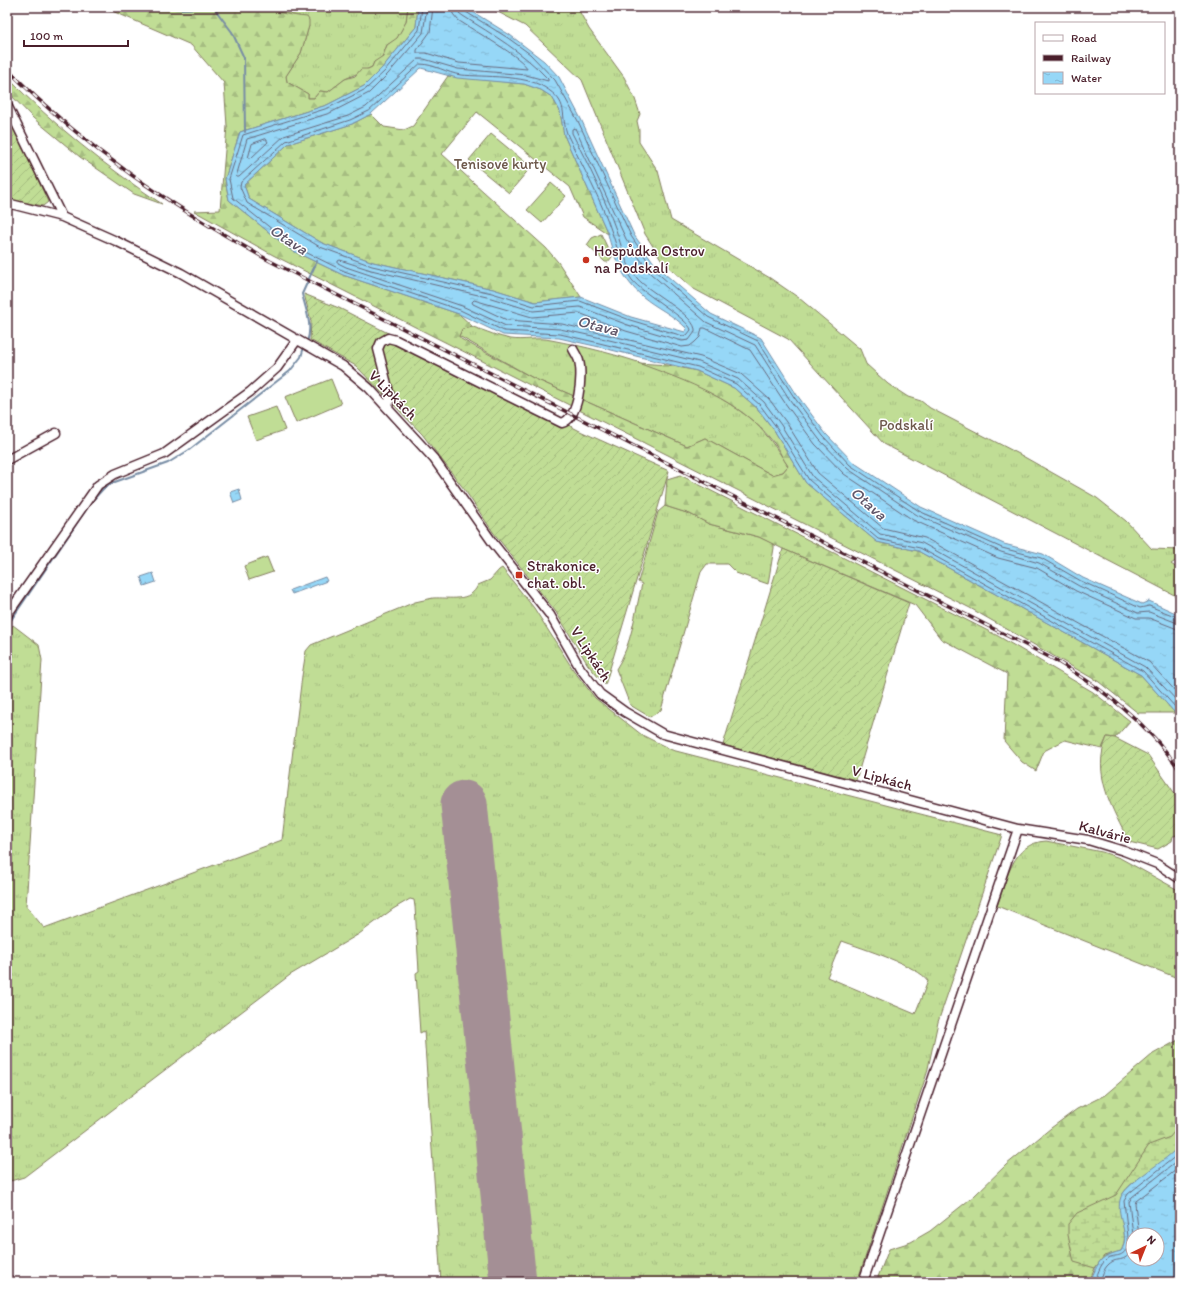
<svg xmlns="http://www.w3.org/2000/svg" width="1187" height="1289" viewBox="0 0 1187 1289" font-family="Itim,sans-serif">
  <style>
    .grass { fill: url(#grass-tufts); stroke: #857e60; fill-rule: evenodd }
    .forest { fill: url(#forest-firs); stroke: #857e60 }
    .wetland { fill: url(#wetland-marsh); stroke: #857e60 }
    .garden { fill: url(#garden-furrows); stroke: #857e60 }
    .pitch { fill: #c0dd95; stroke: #857e60 }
    .water { fill: url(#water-ripples); stroke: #788da5; fill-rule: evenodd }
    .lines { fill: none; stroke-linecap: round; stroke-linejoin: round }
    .shore { stroke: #68697d; stroke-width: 1 }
    .stream { stroke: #788da5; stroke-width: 2 }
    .runway { stroke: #a48f95; stroke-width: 47 }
    .minor-casing { stroke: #4a1f2b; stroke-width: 11 }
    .minor { stroke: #fff; stroke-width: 8 }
    .rail-casing { stroke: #4a1f2b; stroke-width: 3.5 }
    .rail { stroke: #fff; stroke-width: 2; stroke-dasharray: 6; stroke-linecap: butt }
    .poi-dot { fill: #c8321e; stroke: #fff; stroke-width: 1.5 }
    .labels { text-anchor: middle; stroke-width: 3; stroke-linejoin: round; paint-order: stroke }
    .park-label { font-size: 15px; fill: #6d584b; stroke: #fff }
    .poi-label { font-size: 15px; fill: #4a1f2b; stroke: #fff; text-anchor: start }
    .street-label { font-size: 15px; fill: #4a1f2b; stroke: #fff }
    .water-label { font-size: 16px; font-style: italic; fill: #615668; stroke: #fff }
  </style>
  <defs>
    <pattern id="grass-tufts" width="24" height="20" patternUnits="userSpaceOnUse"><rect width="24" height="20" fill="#c0dd95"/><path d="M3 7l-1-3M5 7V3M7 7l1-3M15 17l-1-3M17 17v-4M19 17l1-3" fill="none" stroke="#a6bd81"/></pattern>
    <pattern id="forest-firs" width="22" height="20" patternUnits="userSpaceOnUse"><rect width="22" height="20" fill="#c0dd95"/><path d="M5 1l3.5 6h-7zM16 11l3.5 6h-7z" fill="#a6bd81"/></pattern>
    <pattern id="wetland-marsh" width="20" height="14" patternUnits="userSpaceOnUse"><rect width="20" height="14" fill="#c0dd95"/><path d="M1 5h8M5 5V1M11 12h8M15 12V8" fill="none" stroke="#a6bd81"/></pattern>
    <pattern id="garden-furrows" width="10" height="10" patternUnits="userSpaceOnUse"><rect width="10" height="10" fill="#c0dd95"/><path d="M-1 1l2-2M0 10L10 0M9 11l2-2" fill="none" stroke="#a6bd81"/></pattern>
    <pattern id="water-ripples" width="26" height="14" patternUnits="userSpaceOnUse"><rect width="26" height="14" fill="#96d7f7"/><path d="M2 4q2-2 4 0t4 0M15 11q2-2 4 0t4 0" fill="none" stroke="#83b8d4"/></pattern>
  </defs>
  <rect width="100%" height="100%" fill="#fff"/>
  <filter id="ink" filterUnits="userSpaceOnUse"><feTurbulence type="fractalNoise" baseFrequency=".025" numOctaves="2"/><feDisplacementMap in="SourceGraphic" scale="8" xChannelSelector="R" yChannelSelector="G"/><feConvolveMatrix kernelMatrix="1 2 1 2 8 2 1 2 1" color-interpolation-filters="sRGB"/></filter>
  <g filter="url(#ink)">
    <path class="grass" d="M269 7H408L406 22 397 39 387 45 381 59 374 62 372 67 345 79 328 92 320 91 314 98H308V94L287 82 286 76 301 53 309 26 300 16 276 12Z
      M488 7H577L589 29 624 77 635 99 640 114 637 121 639 130V142L658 171 671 220 770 278 799 298 860 349 866 364 888 384 908 397 921 401 930 408 1019 454 1097 498 1126 521 1152 549 1180 550V558L1171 564 1180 570V598L884 444 788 339 692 288 663 262 645 234 582 80 525 26Z
      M491 134 531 167 509 193 469 160Z
      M601 234 612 257 608 262H605L587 245 592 238Z
      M473 327C486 331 499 337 511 339 524 341 538 337 551 340 615 352 696 376 748 417 765 430 777 449 788 466L783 472 772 475 705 438 687 446 533 378 459 336 462 329Z
      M665 506 690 514 709 524 759 537 774 544V548L768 584 736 573 727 564H707L701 572 661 710 650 717 630 705 616 669C632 645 635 612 642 584L638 582 658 512Z
      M502 568 534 608 574 671 595 698 642 735 672 750 1002 835 938 1022 927 1073 857 1282H441L424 1031 420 1033 416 973 419 971 415 907 414 900 410 899 393 909 359 934 290 975 24 1177 7 1182V633L13 625 39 645 42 660 26 906 44 928 282 840 302 676 306 651 311 645 415 602C421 601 427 599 433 598 450 597 470 603 478 585L490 580 499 570ZM842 941C861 948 919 966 928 981L915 1014 827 977Z
      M1046 841 1102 852 1120 858 1180 891V979L997 906C1007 879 1012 843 1046 841Z"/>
    <path class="forest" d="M103 7H242L250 11C265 3 267 9 282 13 290 15 298 16 307 17L309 20V26L301 53 286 76 287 82 308 94V98H314L320 91 328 92 345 79 355 76 361 69H368L372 67 374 62 383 56 387 45 397 38 406 22 408 7H418L416 27 382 68 364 86 327 105 240 132 225 179 229 200 291 250 343 275 459 314 473 327 462 329 459 336 461 339 533 378 687 446 705 438 772 475 783 472 788 466C783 459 779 450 774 443 741 400 686 381 638 363L668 365 697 371 734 388 757 408 774 430 806 483 877 542 918 551 1141 675 1175 713H1138L1099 682 970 608 273 255 194 211 220 210 227 126 224 83 191 45Z
      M448 76 524 84 541 90 552 97 560 111 564 135 608 234 583 217 570 187 477 112 442 154 546 248 558 262 581 297 535 302 493 289 373 262 322 243 249 199 244 185 288 144 352 124 371 114 384 127 404 130 413 126Z
      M7 77C54 125 106 167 162 204L134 194 80 157 33 118 7 91Z
      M680 475 998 636 1093 692 1130 721 1115 738 1107 737 1102 749 1065 740 1044 751 1036 771 1022 762 1004 741 1007 674 941 639 915 605 783 549 759 537 709 524 690 514 665 506 667 479Z
      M1180 1039V1144L1174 1153 1125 1191 1121 1213 1125 1244 1095 1268 1089 1282H876L889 1249 911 1242 930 1231 974 1196 1006 1165 1051 1128 1077 1109 1105 1095 1153 1054Z"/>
    <path class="wetland" d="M1180 1124C1180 1129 1181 1135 1180 1140 1175 1162 1137 1174 1124 1192 1112 1209 1132 1233 1121 1251L1104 1256 1095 1268 1074 1262 1068 1235V1224L1077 1213 1116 1195 1149 1145 1170 1137Z"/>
    <path class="garden" d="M7 110 48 202 43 206 7 199Z
      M304 294 339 308 580 431 669 471 605 685 588 665 556 612 493 532 464 489 422 434 356 366 310 340 311 321Z
      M783 549 909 603 856 780 723 745Z
      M1107 737 1115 738 1148 755 1180 801V835L1173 836 1172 841 1158 849 1129 842C1113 810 1091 774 1107 737Z"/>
    <path class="pitch" d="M551 183 566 196 542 223 527 210Z
      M331 379 341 404 296 423 285 397Z
      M276 407 285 430 256 440 247 417Z
      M267 557 273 572 249 580 244 566Z"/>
    <path class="water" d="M418 7H465L510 35 544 61 559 77 581 119 634 235 657 267 711 314 761 338 797 395 826 434 853 462 921 507 1004 544 1043 554 1083 578 1142 604 1149 601 1180 615V714L1175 713 1141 675 918 551 877 542 806 483 774 430 757 408 734 388 697 371 595 346 559 338 503 335 459 314 343 275 291 250 229 200 225 179 240 132 327 105 364 86 382 68 416 27ZM421 68 457 78 524 84 541 90 552 97 560 111 564 135 608 234C613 257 624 281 642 296 656 308 674 315 687 329L685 332 631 317 581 297 535 302 493 289 373 262 322 243 249 199 244 185 288 144 352 124 371 114Z
      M239 489 242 500 234 503 230 492Z
      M153 573 156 582 144 586 141 577Z
      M325 577 327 581 292 594 290 590Z
      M1180 1144V1282H1089C1101 1262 1095 1258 1121 1251 1131 1235 1116 1217 1120 1200 1123 1183 1169 1161 1180 1144ZM1133 1235H1157V1259H1133Z"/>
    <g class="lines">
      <path class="shore" d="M422 7 419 30 385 71 366 89 328 108 243 135 229 179 233 198 293 246 344 271 460 310 504 331 560 334 595 342 698 367 736 384 760 405 777 428 809 480 878 539 920 548 1143 671 1176 708 1180 710
        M427 7 423 33 388 74 369 93 330 113 247 139 236 177H239L284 136 348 116 366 107 418 59H424L458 69 526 75 548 81V79C523 52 493 35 463 16L459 13 458 7
        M433 7 430 32 417 50V53H426L459 63 527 69C526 59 469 28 458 20L453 14 452 7
        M463 7 466 12 508 38 530 54 555 80 578 121 631 236 654 270 708 317 758 341 794 397 823 436 850 465 919 511 1002 548 1041 558 1081 581 1140 608 1149 606 1180 618
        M420 64C434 64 447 73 461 75 485 77 524 75 544 87 571 103 559 114 568 136 583 168 601 199 612 233 618 249 621 265 632 280 643 294 689 319 691 330L687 335 683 336 630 320 580 301 534 306 492 293 372 266 320 247 247 203 240 187 241 182 286 141 350 120 369 111Z
        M266 139 268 142 251 158H248L252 144Z
        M1180 624 1149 612 1138 613 1079 586 1039 563 1001 552 917 515 848 469 819 439 790 400 755 345 706 322 650 273 626 239 575 128 572 129V133C588 164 604 197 616 230 622 247 625 264 637 278 648 292 698 316 695 332L689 340 682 341 628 325 580 307 533 311 491 298 371 270 340 260 338 261V263L346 267 462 306 506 326 560 329 597 337 699 362 738 379 764 402 781 425 813 477 880 534 922 543 1145 667 1180 704
        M1180 630 1149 618H1136L1076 591 1037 568 998 558 913 520 844 474 815 444 785 403 750 350 705 328H702L700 337 695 342 690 346 682 347 626 331 579 313 532 317 474 300 472 302 473 304 507 320 562 324 701 357 741 374 769 399 786 422 818 473 883 528 925 538 1149 662 1180 696
        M1133 1235 1129 1202 1132 1197 1180 1159
        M1139 1235 1135 1204 1136 1201 1180 1167
        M1094 1282C1098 1275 1099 1266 1106 1260 1115 1252 1120 1261 1129 1246L1124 1201 1128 1194 1176 1156 1180 1151
        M1099 1282C1103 1276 1103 1269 1109 1264 1118 1256 1123 1265 1133 1249"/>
      <path class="stream" d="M171 7 177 9 214 8 232 32 244 58 245 132
        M307 342C313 326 306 310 302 294L317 261
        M7 626 92 501 103 489 112 483 168 463 189 450 290 371 301 357 304 347"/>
      <path class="runway" d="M464 804 513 1282"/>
      <g class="minor-casing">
        <path id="minor" d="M7 105 62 217
          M7 203 62 217 116 241 181 273 343 366 369 388 434 459 493 543 550 615 580 668 600 694 625 712 663 734 1018 829 1088 840 1124 851 1157 864 1180 879
          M388 408 390 396 378 349 381 342 388 338 396 340 562 423C579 418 583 375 579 361 578 357 575 353 573 349
          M7 460 56 433
          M7 615 98 485 115 474 164 454 250 392 277 368 297 340
          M863 1282 1018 829"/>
      </g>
      <use href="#minor" class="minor"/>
      <g class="rail-casing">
        <path id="rail" d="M7 69C87 150 171 206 270 261L1055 660C1102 689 1149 723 1180 771"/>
      </g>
      <use href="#rail" class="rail"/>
    </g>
  </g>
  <g class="poi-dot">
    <circle cx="586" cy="260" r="4"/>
    <rect x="515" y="571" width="8" height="8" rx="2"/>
  </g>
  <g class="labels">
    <g class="park-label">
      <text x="500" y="169">Tenisové kurty</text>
      <text x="906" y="430">Podskalí</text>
    </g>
    <g class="poi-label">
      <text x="594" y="256">Hospůdka Ostrov<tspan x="594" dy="17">na Podskalí</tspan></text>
      <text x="527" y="571">Strakonice,<tspan x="527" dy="17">chat. obl.</tspan></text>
    </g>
    <g class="street-label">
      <text transform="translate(393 395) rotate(46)" y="5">V Lipkách</text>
      <text transform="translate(591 654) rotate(57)" y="5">V Lipkách</text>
      <text transform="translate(882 778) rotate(15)" y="5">V Lipkách</text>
      <text transform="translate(1105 832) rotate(15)" y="5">Kalvárie</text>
    </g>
    <g class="water-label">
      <text transform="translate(289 239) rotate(33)" y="6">Otava</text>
      <text transform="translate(598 325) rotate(14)" y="6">Otava</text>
      <text transform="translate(869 503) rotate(41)" y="6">Otava</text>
    </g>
  </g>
  <rect width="1187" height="1289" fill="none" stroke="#fff" stroke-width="24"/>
  <rect x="12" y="12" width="1163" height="1265" fill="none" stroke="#4a1f2b" stroke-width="1.5" filter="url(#ink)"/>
  <rect x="1035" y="22" width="130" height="72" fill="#ffffff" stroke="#b7a5aa"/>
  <rect x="1043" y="35" width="20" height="6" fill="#ffffff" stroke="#b7a5aa"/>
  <text x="1071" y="42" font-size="12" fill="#4a1f2b">Road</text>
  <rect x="1043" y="55" width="20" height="6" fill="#4a1f2b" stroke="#b7a5aa"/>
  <text x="1071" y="62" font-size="12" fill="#4a1f2b">Railway</text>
  <rect x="1043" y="72" width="20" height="12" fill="url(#water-ripples)" stroke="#b7a5aa"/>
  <text x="1071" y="82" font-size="12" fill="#4a1f2b">Water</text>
  <g transform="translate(1145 1247) rotate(43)"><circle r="19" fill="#ffffff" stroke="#b7a5aa"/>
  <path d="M0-3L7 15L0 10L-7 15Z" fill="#c8321e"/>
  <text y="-6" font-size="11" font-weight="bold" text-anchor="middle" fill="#4a1f2b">N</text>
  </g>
  <path d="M24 40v6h104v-6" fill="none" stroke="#4a1f2b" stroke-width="2"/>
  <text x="30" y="40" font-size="12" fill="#4a1f2b" stroke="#ffffff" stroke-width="3" paint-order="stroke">100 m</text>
</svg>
